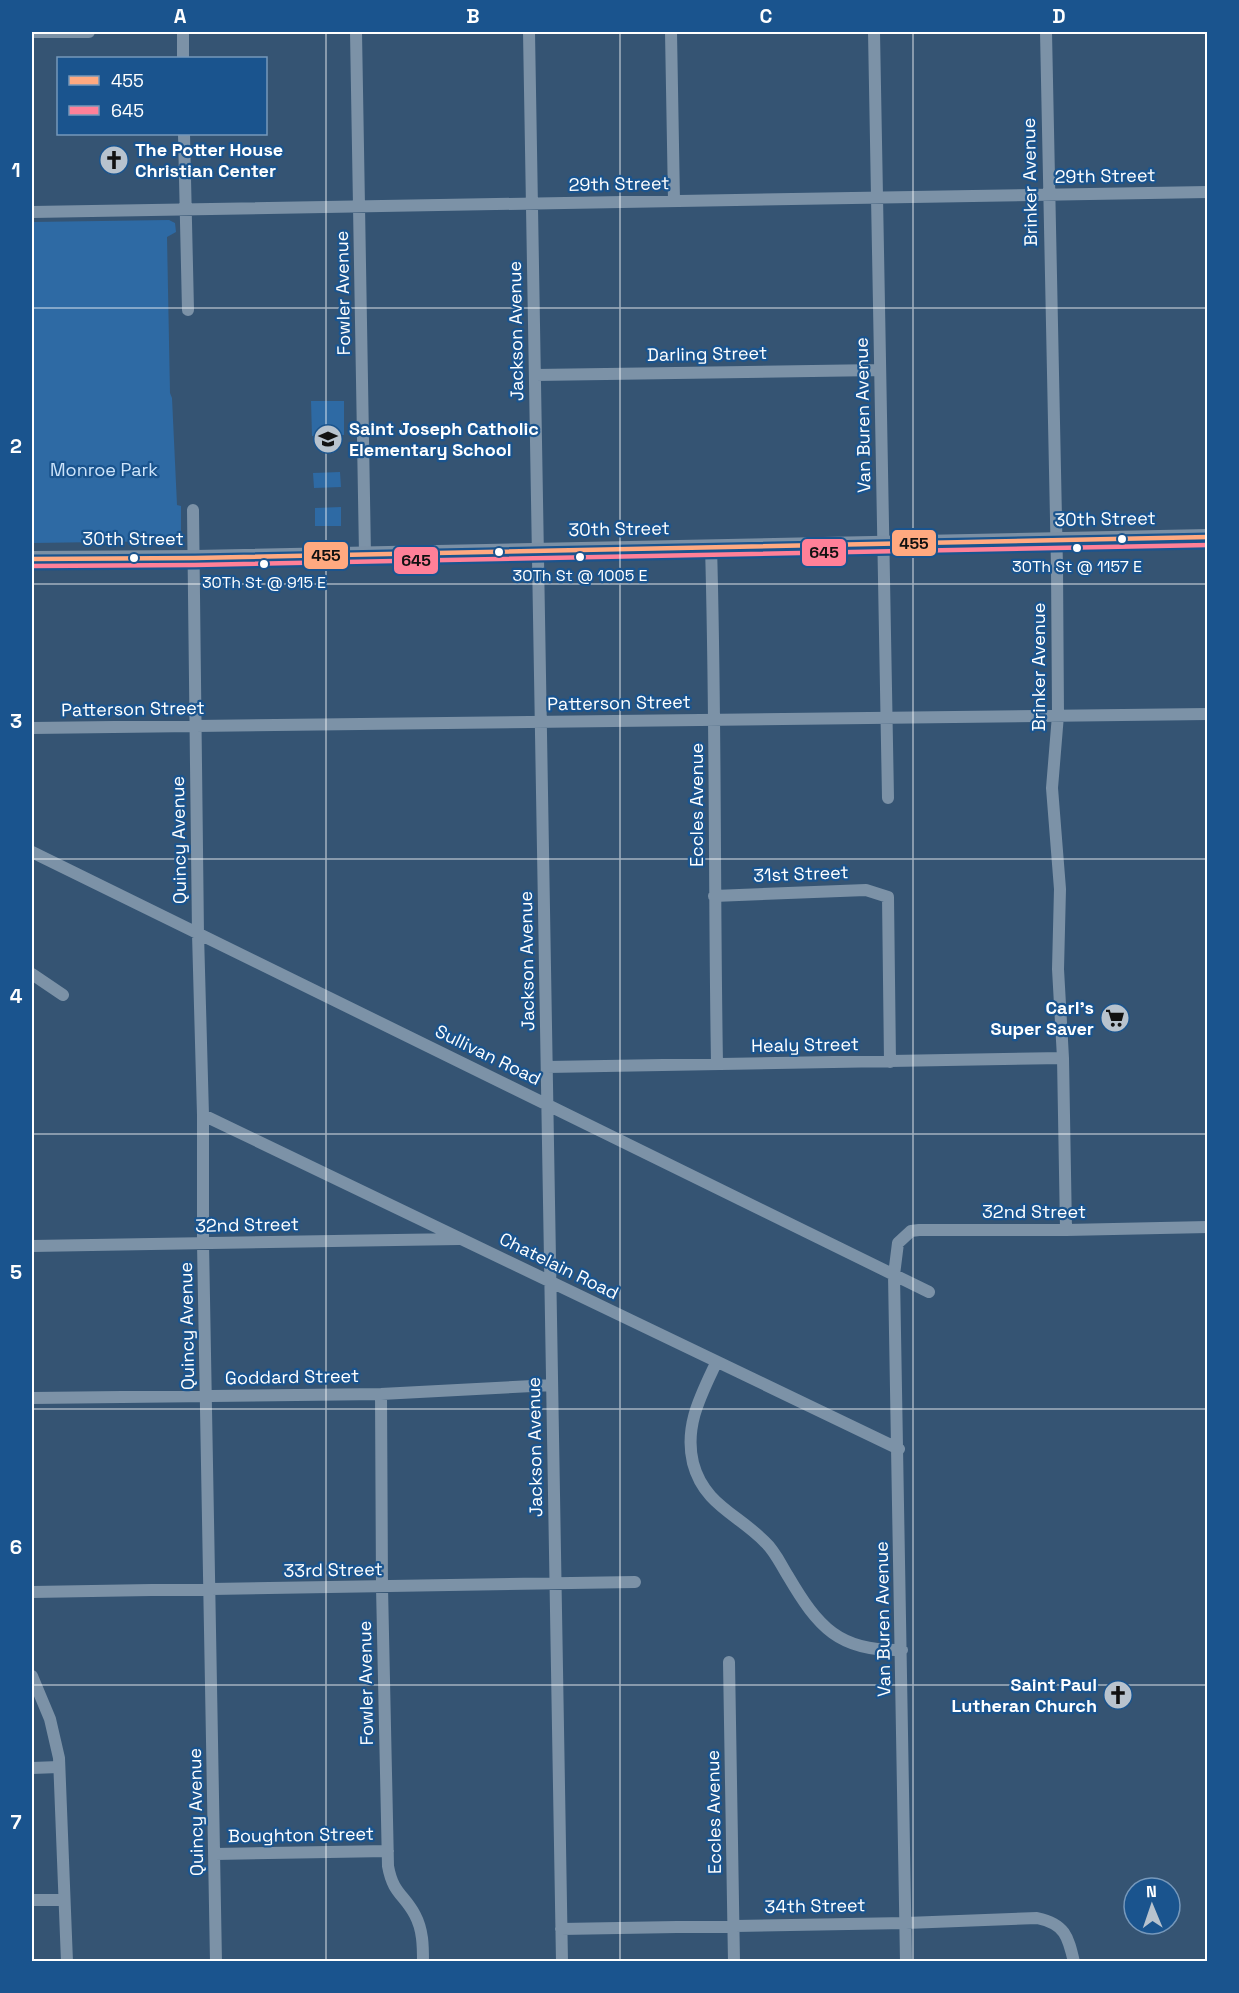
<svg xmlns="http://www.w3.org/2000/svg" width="1239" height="1993" viewBox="0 0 1239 1993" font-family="'Space Grotesk',sans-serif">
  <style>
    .green { fill: #2e6aa4 }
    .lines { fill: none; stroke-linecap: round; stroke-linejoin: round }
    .minor { stroke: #7c92a7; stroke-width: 12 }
    .major { stroke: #7b90a5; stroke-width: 16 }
    .bus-1-casing { stroke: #1a548e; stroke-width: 9 }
    .bus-2-casing { stroke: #1a548e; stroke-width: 9 }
    .bus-1 { stroke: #ffa980; stroke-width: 4.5 }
    .bus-2 { stroke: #ff8098; stroke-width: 4.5 }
    .grid { fill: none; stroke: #fff; stroke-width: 1.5; stroke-opacity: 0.55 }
    .bus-dot { fill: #fff; stroke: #1a548e; stroke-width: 2 }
    .labels { text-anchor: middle; stroke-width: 4.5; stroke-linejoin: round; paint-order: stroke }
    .bus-label { font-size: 16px; fill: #fff; stroke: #1a548e }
    .poi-label { font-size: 18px; font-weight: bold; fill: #fff; stroke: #1a548e; text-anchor: start }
    .street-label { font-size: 18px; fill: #fff; stroke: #1a548e }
    .park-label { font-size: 18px; fill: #cde4fa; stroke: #1a548e }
    .line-badge { stroke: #1a548e; stroke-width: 2 }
    .pale-badge-label { font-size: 16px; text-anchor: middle; font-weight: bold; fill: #111 }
    .neatline { fill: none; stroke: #fff; stroke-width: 2 }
    .grid-label { font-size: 20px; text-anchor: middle; font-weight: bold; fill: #fff }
  </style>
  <rect width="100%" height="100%" fill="#355473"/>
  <path class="green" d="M169 220 175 223 176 232 167 237 170 393 172 398 177 505 181 506V534L171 541 32 543V222Z
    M311 401H344V435L312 436Z
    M340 472 341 487 314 488 313 473Z
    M341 507V526H315V508Z"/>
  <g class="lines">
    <path class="minor" d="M32 32H89
      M183 32V58
      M356 32 365 555
      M529 32 562 1962
      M671 32 674 201
      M874 32 888 798
      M1046 32 1057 568 1058 715 1052 788 1060 889 1058 969 1063 1058 1066 1230
      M184 134 188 310
      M32 212 1208 192
      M535 375 879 370
      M193 510 198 934 203 1115V1243L216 1962
      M711 547C716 719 714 891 717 1063
      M32 728 1208 714
      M32 852 929 1292
      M714 896 866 890 888 897 890 1062
      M32 974 63 995
      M547 1067 1063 1058
      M203 1115 899 1449
      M32 1246 459 1239
      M716 1363C701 1395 684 1426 693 1463 704 1505 738 1514 765 1542 775 1551 781 1565 788 1576 818 1627 839 1652 902 1650
      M381 1394 382 1587 388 1866C393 1894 404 1894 415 1915 423 1930 423 1946 423 1962
      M32 1398 381 1394 552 1385
      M32 1592 635 1582
      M729 1662 734 1962
      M32 1676 50 1719 59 1758 67 1962
      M32 1768 59 1767
      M215 1854 388 1851
      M32 1900H64
      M561 1929 906 1923 1037 1918C1065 1924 1068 1936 1074 1962
      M906 1962 894 1275 898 1243 911 1231 919 1230H1066L1208 1227"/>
    <path class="major" d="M32 559 195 558 1208 537"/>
    <g class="bus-1-casing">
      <path id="bus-1" d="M32 559 195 558 1208 537"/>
    </g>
    <g class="bus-2-casing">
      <path id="bus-2" d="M32 566 195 565 1208 545"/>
    </g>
    <use href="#bus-1" class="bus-1"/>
    <use href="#bus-2" class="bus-2"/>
  </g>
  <path class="grid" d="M326 32V1962M620 32V1962M913 32V1962M32 308H1208M32 584H1208M32 859H1208M32 1134H1208M32 1409H1208M32 1685H1208"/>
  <defs>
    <g id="church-disc" transform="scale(1.5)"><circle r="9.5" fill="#b8c3ce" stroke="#1a548e"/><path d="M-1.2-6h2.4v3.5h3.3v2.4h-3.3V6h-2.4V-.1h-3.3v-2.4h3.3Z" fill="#111"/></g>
    <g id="school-disc" transform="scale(1.5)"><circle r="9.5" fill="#b8c3ce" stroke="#1a548e"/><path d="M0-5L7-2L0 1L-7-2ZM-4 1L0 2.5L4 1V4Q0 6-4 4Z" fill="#111"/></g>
    <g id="supermarket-disc" transform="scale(1.5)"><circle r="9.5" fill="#b8c3ce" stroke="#1a548e"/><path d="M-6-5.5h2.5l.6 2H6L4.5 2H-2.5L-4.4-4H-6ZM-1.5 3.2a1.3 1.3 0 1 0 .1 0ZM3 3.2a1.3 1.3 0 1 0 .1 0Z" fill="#111"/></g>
  </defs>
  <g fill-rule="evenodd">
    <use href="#church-disc" x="114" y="160"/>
    <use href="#school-disc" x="328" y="439"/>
    <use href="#supermarket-disc" x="1115" y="1018"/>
    <use href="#church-disc" x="1118" y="1695"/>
  </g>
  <g class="bus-dot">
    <circle cx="1122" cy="539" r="5"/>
    <circle cx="1077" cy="548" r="5"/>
    <circle cx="499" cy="552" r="5"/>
    <circle cx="580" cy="557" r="5"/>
    <circle cx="134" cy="558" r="5"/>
    <circle cx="264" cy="564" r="5"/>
  </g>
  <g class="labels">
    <g class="bus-label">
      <text x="1077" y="572">30Th St @ 1157 E</text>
      <text x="580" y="581">30Th St @ 1005 E</text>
      <text x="264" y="588">30Th St @ 915 E</text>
    </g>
    <g class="poi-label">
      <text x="135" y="156">The Potter House<tspan x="135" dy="21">Christian Center</tspan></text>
      <text x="349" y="435">Saint Joseph Catholic<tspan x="349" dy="21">Elementary School</tspan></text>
      <text x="1094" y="1014" text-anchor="end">Carl's<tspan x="1094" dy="21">Super Saver</tspan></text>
      <text x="1097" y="1691" text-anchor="end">Saint Paul<tspan x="1097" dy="21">Lutheran Church</tspan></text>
    </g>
    <g class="street-label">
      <text transform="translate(1105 176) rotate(-1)" y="6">29th Street</text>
      <text transform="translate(1030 182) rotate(-91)" y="6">Brinker Avenue</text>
      <text transform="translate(619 184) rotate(-1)" y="6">29th Street</text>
      <text transform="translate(343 293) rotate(-91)" y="6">Fowler Avenue</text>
      <text transform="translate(516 331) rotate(-91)" y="6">Jackson Avenue</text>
      <text transform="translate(707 354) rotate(-1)" y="6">Darling Street</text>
      <text transform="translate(863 415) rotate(-91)" y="6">Van Buren Avenue</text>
      <text transform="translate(1105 519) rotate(-1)" y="6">30th Street</text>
      <text transform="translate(619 529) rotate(-1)" y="6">30th Street</text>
      <text x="133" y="545">30th Street</text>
      <text transform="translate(1039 667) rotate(-90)" y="6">Brinker Avenue</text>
      <text transform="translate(619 703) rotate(-1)" y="6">Patterson Street</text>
      <text transform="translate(133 709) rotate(-1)" y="6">Patterson Street</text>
      <text transform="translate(697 805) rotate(-90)" y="6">Eccles Avenue</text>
      <text transform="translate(179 840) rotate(-91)" y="6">Quincy Avenue</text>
      <text transform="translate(801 874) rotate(-2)" y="6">31st Street</text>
      <text transform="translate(527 961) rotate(-91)" y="6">Jackson Avenue</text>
      <text transform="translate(805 1045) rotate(-1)" y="6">Healy Street</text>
      <text transform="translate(488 1055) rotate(26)" y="6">Sullivan Road</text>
      <text x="1034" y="1218">32nd Street</text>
      <text transform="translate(247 1225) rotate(-1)" y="6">32nd Street</text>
      <text transform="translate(559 1266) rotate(26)" y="6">Chatelain Road</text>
      <text transform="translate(187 1326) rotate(-91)" y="6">Quincy Avenue</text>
      <text transform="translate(292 1377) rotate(-1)" y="6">Goddard Street</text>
      <text transform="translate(535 1447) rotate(-91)" y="6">Jackson Avenue</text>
      <text transform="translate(333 1570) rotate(-1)" y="6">33rd Street</text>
      <text transform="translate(883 1619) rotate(-91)" y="6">Van Buren Avenue</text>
      <text transform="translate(366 1683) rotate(-91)" y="6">Fowler Avenue</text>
      <text transform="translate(196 1812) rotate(-91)" y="6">Quincy Avenue</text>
      <text transform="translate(714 1812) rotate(-91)" y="6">Eccles Avenue</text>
      <text transform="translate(301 1835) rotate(-1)" y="6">Boughton Street</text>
      <text transform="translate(815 1906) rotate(-1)" y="6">34th Street</text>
    </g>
    <g class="park-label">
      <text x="104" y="476">Monroe Park</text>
    </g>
  </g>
  <g class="line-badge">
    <rect x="891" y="529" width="46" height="28" rx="6" fill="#ffa980"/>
    <rect x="801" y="538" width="46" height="29" rx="6" fill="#ff8098"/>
    <rect x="303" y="541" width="46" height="29" rx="6" fill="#ffa980"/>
    <rect x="393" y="546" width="46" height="29" rx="6" fill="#ff8098"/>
  </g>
  <g class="pale-badge-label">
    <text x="914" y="549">455</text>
    <text x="824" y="558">645</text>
    <text x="326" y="561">455</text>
    <text x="416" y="566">645</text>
  </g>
  <rect width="1239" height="1993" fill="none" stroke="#1a548e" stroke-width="66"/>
  <rect x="57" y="57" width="210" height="78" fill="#1a548e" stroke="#7698bb" stroke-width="1.5"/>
  <rect x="69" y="76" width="30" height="9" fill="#ffa980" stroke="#7698bb" stroke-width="1.5"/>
  <text x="111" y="87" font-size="18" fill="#ffffff">455</text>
  <rect x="69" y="106" width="30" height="9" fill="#ff8098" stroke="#7698bb" stroke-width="1.5"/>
  <text x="111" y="117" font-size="18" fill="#ffffff">645</text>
  <g transform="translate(1152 1906) rotate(358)"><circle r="28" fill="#1a548e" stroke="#7698bb" stroke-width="1.5"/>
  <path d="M0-4.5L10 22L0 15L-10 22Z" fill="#b8c3ce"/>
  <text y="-9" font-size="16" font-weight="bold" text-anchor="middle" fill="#ffffff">N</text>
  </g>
  <rect x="33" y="33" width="1173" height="1927" class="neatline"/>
  <g class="grid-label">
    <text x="180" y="23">A</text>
    <text x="473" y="23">B</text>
    <text x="766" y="23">C</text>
    <text x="1059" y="23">D</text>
    <text x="16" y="177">1</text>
    <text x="16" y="453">2</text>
    <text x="16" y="728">3</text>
    <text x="16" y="1003">4</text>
    <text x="16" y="1279">5</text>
    <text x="16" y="1554">6</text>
    <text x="16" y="1829">7</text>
  </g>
</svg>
